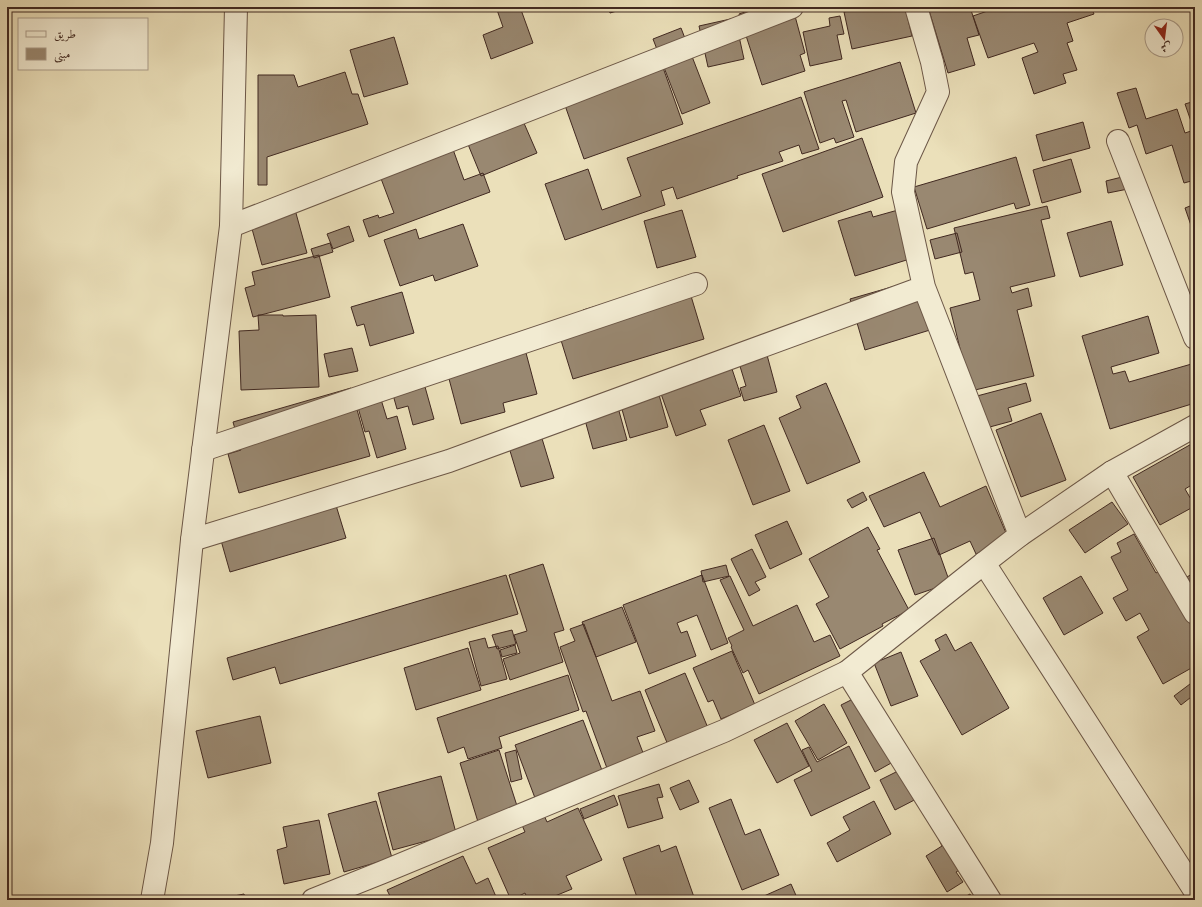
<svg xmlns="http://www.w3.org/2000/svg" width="1202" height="907" viewBox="0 0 1202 907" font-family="'IM FELL DW Pica',Amiri,serif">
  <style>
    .building { fill: #998871; stroke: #412921 }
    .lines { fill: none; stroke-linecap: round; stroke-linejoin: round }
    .minor-casing { stroke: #6c5747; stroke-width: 24 }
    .tertiary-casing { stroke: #6c5747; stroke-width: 24 }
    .minor { stroke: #f2ebd2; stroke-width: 22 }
    .tertiary { stroke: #f2ebd2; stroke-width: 22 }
  </style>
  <rect width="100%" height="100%" fill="#ebe0ba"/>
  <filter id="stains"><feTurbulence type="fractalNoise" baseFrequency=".005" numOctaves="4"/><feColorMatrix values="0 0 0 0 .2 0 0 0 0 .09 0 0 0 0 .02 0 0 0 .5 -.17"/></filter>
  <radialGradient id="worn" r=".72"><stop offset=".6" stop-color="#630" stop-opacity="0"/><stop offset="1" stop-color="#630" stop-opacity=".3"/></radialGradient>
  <path class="building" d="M496 7H520L533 43 491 59 483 35 503 27Z
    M608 7H630L610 13Z
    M760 7H775L795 16 805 53 800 55 805 71 762 85 739 14Z
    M866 7H905L912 36 852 49 844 12Z
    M928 7H970L979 35 967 38 975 65 948 73Z
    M999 7H1022L1024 11 1034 7H1091L1094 14 1067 23 1073 41 1067 43 1077 70 1063 74 1066 83 1034 94 1022 58 1038 52 1034 43 988 58 973 16Z
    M840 16 844 34 837 35 842 59 810 66 803 32 830 26 829 18Z
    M735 18 744 59 708 67 699 26Z
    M681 28 710 103 682 114 653 39Z
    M394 37 408 84 364 97 350 50Z
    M661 62 683 124 584 159 562 97Z
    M900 62 916 113 856 132 846 100 842 101 854 137 836 143 834 138 820 143 804 92Z
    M345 72 352 94H358L368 124 267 157V185H258V75H294L298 87Z
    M1136 88 1146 119 1177 109 1185 133 1194 130 1185 104 1195 101V180L1184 183 1172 145 1146 154 1137 125 1129 128 1117 93Z
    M801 97 819 149 802 154 799 145 779 152 783 161 737 176 738 178 677 199 673 187 661 191 665 205 565 240 545 184 588 169 602 210 641 196 627 158Z
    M520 114 537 153 481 176 465 137Z
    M1083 122 1090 148 1043 161 1036 135Z
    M862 138 883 197 783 232 762 174Z
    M450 141 464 180 483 173 490 192 369 237 363 220 378 215 379 218 394 213 377 168Z
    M1016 157 1030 205 1016 209 1014 203 927 229 914 187Z
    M1071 159 1081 192 1042 203 1033 170Z
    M1126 176 1128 189 1108 193 1106 181Z
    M1195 204V237L1185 208Z
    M294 206 307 253 262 265 249 218Z
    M1047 206 1050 218 1041 220 1055 276 1010 287 1012 293 1028 288 1032 306 1017 310 1034 376 975 390 972 380 968 381 950 308 980 300 973 272 965 274 954 228Z
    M682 210 696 257 657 268 644 221Z
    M898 210 913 258 855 276 838 221 871 211 873 217Z
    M1111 221 1123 265 1080 277 1067 233Z
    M463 224 478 266 435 281 433 275 400 286 384 240 416 229 419 239Z
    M349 226 354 241 333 249 327 234Z
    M957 233 962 252 935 259 930 240Z
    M330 243 333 252 314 258 311 249Z
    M319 255 330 297 253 317 245 288 255 285 252 272Z
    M916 280 930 330 865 350 850 299Z
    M402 292 414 333 370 346 364 324 357 326 351 307Z
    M691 296 704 339 573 379 560 337 586 320 583 310 610 302Z
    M258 315H283V316L316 315 319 387 241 390 239 331 259 330Z
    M1148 316 1159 353 1111 367 1113 374 1125 371 1129 382 1195 363V403L1110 429 1082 336Z
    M522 338 537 394 503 403 505 412 461 424 444 360Z
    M352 348 358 371 329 377 324 354Z
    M767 355 777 392 744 401 740 388 746 386 739 363Z
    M731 366 741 396 700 410 706 425 676 436 660 391Z
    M420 369 434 419 413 425 408 406 397 409 388 377Z
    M376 383 387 419 397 416 406 449 377 458 369 431 365 432 353 390Z
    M826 383 860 462 807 484 779 418 801 408 796 396Z
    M1026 383 1031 401 1008 408 1012 421 986 428 977 396Z
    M656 384 668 427 630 438 618 395Z
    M351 388 370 456 239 493 228 454 241 450 233 422Z
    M614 393 627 440 593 449 580 402Z
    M1041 413 1066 480 1021 497 996 430Z
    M764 425 790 491 753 505 728 440Z
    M540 432 554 478 521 487 507 441Z
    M1195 442V483L1185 489 1195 506 1160 525 1133 477Z
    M924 472 940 507 986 486 1009 540 976 554 970 541 939 555 920 512 884 527 869 496Z
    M331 489 346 538 230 572 216 523Z
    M863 492 867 500 852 508 847 500Z
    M1112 502 1128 524 1085 553 1069 530Z
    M787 521 802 554 770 569 755 535Z
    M868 527 880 549 877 550 909 610 882 624 883 626 840 649 816 604 829 597 809 559Z
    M1134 534 1156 573 1167 567 1195 622V666L1163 684 1137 637 1149 630 1140 613 1126 621 1113 598 1128 590 1111 557 1121 552 1117 543Z
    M934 538 950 583 915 595 898 550Z
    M752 549 766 577 755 582 760 590 749 596 731 559Z
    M543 564 564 630 554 633 563 662 510 680 503 659 520 653 514 635 527 631 509 575Z
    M726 565 729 576 703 582 701 571Z
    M1195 572V590L1187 577Z
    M506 575 518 614 280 684 275 667 233 680 227 658Z
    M702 575 728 643 711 650 697 615 677 623 681 633 687 631 696 656 649 674 623 605Z
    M730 576 753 626 797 605 814 642 830 635 840 656 759 694 748 670 743 673 731 647 732 646 728 638 744 630 720 580Z
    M1081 576 1103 613 1064 635 1043 598Z
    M622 607 636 642 596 657 582 622Z
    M584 624 612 701 640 691 655 731 637 737 645 758 608 771 586 711 583 712 560 647 575 641 570 629Z
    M512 630 516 644 497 649 492 635Z
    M946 634 955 651 971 642 1009 708 962 735 920 661 940 650 935 640Z
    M485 638 488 648 498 646 507 679 481 686 469 642Z
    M515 645 517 653 502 657 500 650Z
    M468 648 481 690 416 710 404 668Z
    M732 651 755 705 721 719 713 700 708 702 693 668Z
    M901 652 918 696 891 706 874 663Z
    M685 673 708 728 668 745 645 690Z
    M568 675 579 710 499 737 502 748 468 759 464 747 448 753 437 718Z
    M1190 684 1195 691V694L1181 705 1174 696Z
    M871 690 893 732 928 793 895 810 880 780 898 771 893 762 875 772 841 705Z
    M824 704 847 743 818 760 795 721Z
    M260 716 271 763 208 778 196 731Z
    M583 720 603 773 535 798 515 745Z
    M787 723 809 766 777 783 754 740Z
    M849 746 870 788 811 816 794 780 812 771 802 750 809 747 817 762Z
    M499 750 518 809 478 822 460 763Z
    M516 750 522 779 511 782 505 753Z
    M441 776 456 833 393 850 378 793Z
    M689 780 699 802 680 810 670 788Z
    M659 784 663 797 657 798 663 818 628 828 618 796Z
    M614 795 618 805 584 819 580 809Z
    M731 799 745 835 760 829 779 875 742 890 709 808Z
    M376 801 392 858 344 872 328 814Z
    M874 801 891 834 837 862 827 843 850 830 843 817Z
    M578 808 602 860 566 876 572 889 555 896 556 900H528L525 893 511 900 488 848 525 832 521 823 543 813 547 822Z
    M319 820 330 874 284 884 277 850 287 847 283 827Z
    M953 831 972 863 956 872 963 882 947 892 926 856 942 846 939 840Z
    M659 845 661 852 676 846 695 900H638L623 858Z
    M463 856 476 884 488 878 497 899 392 900 387 890Z
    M791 884 798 900H755Z
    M244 894 246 900H218L219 899Z
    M970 894 973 900H959Z"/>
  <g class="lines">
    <g class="minor-casing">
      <path id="minor" d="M916 7 932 62 938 92 906 162 903 192 924 287 1020 535
        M1118 141 1195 338
        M231 226 792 7
        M203 450 696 284
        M1112 472 1195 613
        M192 540 449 461 924 287
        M984 563 1195 891
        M847 672 990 900"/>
    </g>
    <g class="tertiary-casing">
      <path id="tertiary" d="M152 900 162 843 192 540 231 226 236 7
        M313 900 383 872 724 731 847 672 984 563 1020 535 1112 472 1195 426"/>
    </g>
    <use href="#minor" class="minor"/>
    <use href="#tertiary" class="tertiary"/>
  </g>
  <rect width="1202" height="907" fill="none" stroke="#ebe0ba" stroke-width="24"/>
  <rect x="8" y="8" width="1186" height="891" fill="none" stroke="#412921" stroke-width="2"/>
  <rect x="12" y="12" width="1178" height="883" fill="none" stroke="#412921"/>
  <rect x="18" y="18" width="130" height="52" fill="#f2ebd2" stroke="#ab9d8b"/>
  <rect x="26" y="31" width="20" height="6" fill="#f2ebd2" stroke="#ab9d8b"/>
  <text x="54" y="38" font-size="12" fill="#412921">طريق</text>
  <rect x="26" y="48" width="20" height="12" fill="#998871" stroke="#ab9d8b"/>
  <text x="54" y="58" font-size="12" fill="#412921">مبنى</text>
  <g transform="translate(1164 38) rotate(166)"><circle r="19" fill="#f2ebd2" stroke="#ab9d8b"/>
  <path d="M0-3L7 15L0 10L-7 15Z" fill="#8f2418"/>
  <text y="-6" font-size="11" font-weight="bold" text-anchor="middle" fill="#412921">ش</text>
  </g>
  <rect width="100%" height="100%" filter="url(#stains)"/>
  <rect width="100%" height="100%" fill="url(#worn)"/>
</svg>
